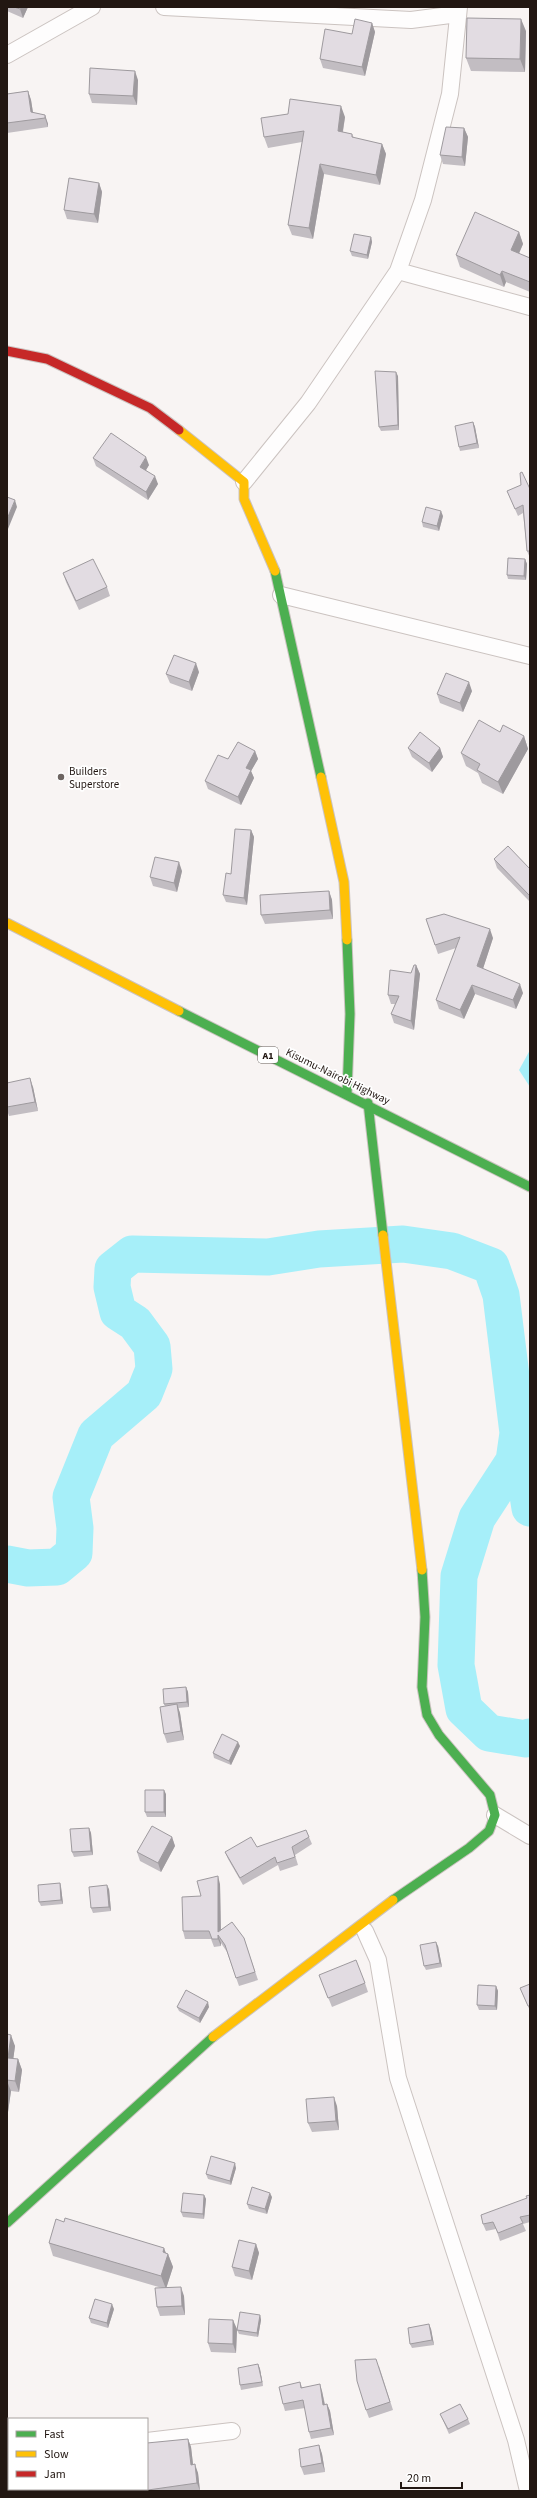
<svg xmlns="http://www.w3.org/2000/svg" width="537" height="2498" viewBox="0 0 537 2498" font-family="'Source Sans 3',sans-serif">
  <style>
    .water { fill: #a6eff9 }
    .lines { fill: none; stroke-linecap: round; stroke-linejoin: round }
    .river { stroke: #a6eff9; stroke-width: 37 }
    .street-casing { stroke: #cbc3c0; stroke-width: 18 }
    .fast-casing { stroke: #cbc3c0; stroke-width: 11 }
    .slow-casing { stroke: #cbc3c0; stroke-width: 11 }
    .jam-casing { stroke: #cbc3c0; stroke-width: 11 }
    .street { stroke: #fefdfd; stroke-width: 16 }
    .fast { stroke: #4caf50; stroke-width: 9 }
    .slow { stroke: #ffc107; stroke-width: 9 }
    .jam { stroke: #c62828; stroke-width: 9 }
    .wall { fill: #c2bdc2 }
    .shaded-wall { fill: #9e9a9e }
    .building { fill: #e2dce2; stroke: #9e9a9e }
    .poi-dot { fill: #6d6461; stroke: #fff; stroke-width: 1.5 }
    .labels { text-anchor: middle; stroke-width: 3.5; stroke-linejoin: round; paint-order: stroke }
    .shield { fill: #fff; stroke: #645d59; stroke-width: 1 }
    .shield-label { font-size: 10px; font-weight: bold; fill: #221712 }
    .poi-label { font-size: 11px; fill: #221712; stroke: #fff; text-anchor: start }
    .street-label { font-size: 11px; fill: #221712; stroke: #fff }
  </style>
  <rect width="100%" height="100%" fill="#f8f4f3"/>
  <path class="water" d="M530 1050V1087L519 1070Z"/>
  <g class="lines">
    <path class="river" d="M519 1439 530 1508
      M7 1564 28 1568 57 1567 74 1553 75 1528 71 1497 96 1435 144 1394 154 1369 152 1346 135 1323 118 1312 112 1287 113 1269 132 1254 268 1257 319 1249 403 1244 452 1251 491 1266 501 1295 518 1433 514 1461 477 1518 459 1576 456 1665 464 1709 489 1733 526 1739 530 1737"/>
    <g class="street-casing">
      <path id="street" d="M164 7 411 20 458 14
        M7 55 92 7
        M398 271 530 307
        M244 482 308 403 398 271 423 200 450 94 459 7
        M281 595 530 656
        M495 1815 530 1836
        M365 1931 378 1960 398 2078 516 2440 528 2491
        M147 2441 232 2431
        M7 2451 9 2450"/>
    </g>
    <g class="fast-casing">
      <path id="fast" d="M275 571 321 777
        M347 940 350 1014 347 1093
        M179 1011 530 1187
        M368 1103 383 1235
        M393 1900 469 1848 489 1831 495 1815 490 1795 439 1735 427 1715 422 1687 425 1617 422 1570
        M7 2223 213 2037"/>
    </g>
    <g class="slow-casing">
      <path id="slow" d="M179 430 244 482V499L275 571
        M321 777 344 882 347 940
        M7 923 179 1011
        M383 1235 422 1570
        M213 2037 393 1900"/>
    </g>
    <g class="jam-casing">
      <path id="jam" d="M7 351 47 359 150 408 179 430"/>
    </g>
    <use href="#street" class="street"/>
    <use href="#fast" class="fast"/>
    <use href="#slow" class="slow"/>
    <use href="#jam" class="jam"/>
  </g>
  <path class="wall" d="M7 7H28L23 18 7 11Z
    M372 23 375 32 365 76 323 68 320 59 352 34Z
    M526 31 525 72 471 71 466 58Z
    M138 80 137 105 92 103 89 94Z
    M28 91 31 100 33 113 45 115 48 124V127L7 133V94Z
    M345 117 343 132 352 134 354 138 382 144 386 154 380 185 324 174 313 239 292 235 288 225 302 142 268 148 264 137Z
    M464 128 468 137 465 166 443 164 440 155Z
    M99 183 102 192 98 223 67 219 64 210Z
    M519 232 523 244 519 254 530 258V292L506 282 504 287 460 267 456 255Z
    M371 237 372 242 368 259 352 256 350 251Z
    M398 376 399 430 381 431 379 427Z
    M473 422 475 427 479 448 460 451 459 447Z
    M93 458 149 465 146 470 158 484 148 500 96 466Z
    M530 489V558L527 551 523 513 518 516 507 491Z
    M443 516 439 531 423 527 422 522Z
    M525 559 527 564 526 580 508 579 507 575Z
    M63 573 107 587 110 596 79 610 66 582Z
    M199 672 192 691 170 683 166 674Z
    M472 691 463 712 440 703 437 694Z
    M500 732 524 736 528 749 503 794 482 783 478 773 466 766 461 753Z
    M408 748H440L443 757 432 772 412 757Z
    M255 751 258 759 251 771 254 778 241 805 208 789 205 781 228 759Z
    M251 830 254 837 247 905 226 902 223 895 231 874Z
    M494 859 530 869V902L497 868Z
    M182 871 177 892 153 886 150 877Z
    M329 891 332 900 333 919 265 924 261 915Z
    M426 919 493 938 483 968 523 993 516 1009 475 994 464 1019 439 1009 436 1000 456 948 438 954Z
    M416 965 420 974 414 1030 394 1023 391 1014 395 1004H391L388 995 411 973Z
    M7 1082V1083L33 1087 38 1111 9 1116 7 1110Z
    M186 1687 188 1692 189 1707 178 1708 180 1713 184 1740 167 1743 164 1734 165 1706 164 1704Z
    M240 1746 231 1765 214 1758 213 1753Z
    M166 1794V1817H147L145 1812Z
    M89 1828 91 1833 93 1855 74 1857 72 1852Z
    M172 1837 175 1846 161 1872 140 1861 137 1852Z
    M309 1837 312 1844 295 1855 298 1865 280 1871 278 1865 243 1885 228 1859 225 1852 257 1847Z
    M60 1883 61 1887 63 1904 41 1906 39 1902Z
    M220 1884 221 1930 244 1938 258 1980 239 1986 227 1952 221 1943V1946L214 1947 211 1939H185L183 1931Z
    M109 1889 111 1911 93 1913 91 1908Z
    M438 1946 442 1967 426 1970 424 1966Z
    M319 1975 365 1983 368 1992 332 2007Z
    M530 1984V2011L520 1988Z
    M496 1986 498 1991 497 2010H479L477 2005Z
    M177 2007H209L200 2023 179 2011Z
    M7 2034 15 2046 13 2059H18L22 2070 19 2092 11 2091 8 2112H7Z
    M337 2106 339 2130 312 2132 308 2123Z
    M236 2168 231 2185 208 2179 206 2174Z
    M204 2195 206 2199 204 2219 183 2217 181 2212Z
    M530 2195V2222L523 2224 526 2231 500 2241 496 2229 486 2231 483 2224 527 2198Z
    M272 2197 267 2214 249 2209 247 2204Z
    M49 2243 164 2248 166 2253 168 2254 173 2267 166 2288 184 2296 185 2315 160 2316 157 2307 162 2288 53 2256Z
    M256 2244 259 2253 252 2280 235 2276 232 2267Z
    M114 2309 108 2328 91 2323 89 2318Z
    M260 2315 261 2320 258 2337 239 2334 237 2330Z
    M237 2329 236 2353 211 2352 208 2343Z
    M431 2329 434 2345 412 2348 410 2344Z
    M258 2364 260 2369 263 2386 241 2390 240 2385Z
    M379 2366 393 2410 369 2418 366 2410Z
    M300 2382 302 2387 322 2391 325 2404H327L330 2411 334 2435 311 2439 309 2432 305 2408 285 2411 283 2404Z
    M440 2414 468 2419 470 2424 449 2434Z
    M188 2439 191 2447 193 2464 198 2473 200 2491H97Z
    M319 2445 322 2454 325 2472 304 2475 301 2467Z"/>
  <path class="shaded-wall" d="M21 7H28L23 18 20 9Z
    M521 19 526 31 525 72 520 59Z
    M372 23 375 32 365 76 362 67Z
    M135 71 138 80 137 105 133 96Z
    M28 91 31 100 34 119 31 112Z
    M341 106 345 117 341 142 338 131Z
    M45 115 48 124V127L45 118Z
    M464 128 468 137 465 166 462 157Z
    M382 144 386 154 380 185 376 175Z
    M320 164 324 174 313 239 309 228Z
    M99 183 102 192 98 223 94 214Z
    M519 232 523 244 515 262 511 250Z
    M371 237 372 242 368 259 367 255Z
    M502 271 506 282 504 287 500 275Z
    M396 372 398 376 399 430 398 425Z
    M473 422 475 427 479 448 477 443Z
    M146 457 149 465 143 475 140 467Z
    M155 476 158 484 148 500 146 492Z
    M15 500 17 507 8 529 7 526V519Z
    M441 511 443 516 439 531 437 526Z
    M525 559 527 564 526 580 524 576Z
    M196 663 199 672 192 691 189 682Z
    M469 682 472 691 463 712 460 703Z
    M524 736 528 749 503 794 498 782Z
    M440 748 443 757 432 772 429 763Z
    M255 751 258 759 251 771 254 778 241 805 238 797 246 768Z
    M251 830 254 837 247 905 244 898Z
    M179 862 182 871 177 892 174 883Z
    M329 891 332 900 333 919 330 910Z
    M490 929 493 938 481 975 477 966Z
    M416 965 420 974 414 1030 411 1021Z
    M520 984 523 993 516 1009 513 1000Z
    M472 985 475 994 464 1019 460 1010Z
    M30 1078 33 1087 38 1111 35 1102Z
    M186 1687 188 1692 189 1707 187 1702Z
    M177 1704 180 1713 184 1740 181 1731Z
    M238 1742 240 1746 231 1765 229 1761Z
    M164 1790 166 1794V1817L164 1812Z
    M89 1828 91 1833 93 1855 91 1851Z
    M172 1837 175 1846 161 1872 158 1863Z
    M218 1876 220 1884 221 1940 218 1932Z
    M60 1883 61 1887 63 1904 61 1900Z
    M107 1885 109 1889 111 1911 109 1907Z
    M218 1935 221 1943V1946L218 1939Z
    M436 1942 438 1946 442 1967 440 1963Z
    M496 1986 498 1991 497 2010 495 2006Z
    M208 2002 209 2007 200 2023 199 2018Z
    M11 2035 15 2046 12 2069 8 2058Z
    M18 2059 22 2070 19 2092 15 2081Z
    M7 2081 11 2091 8 2112 7 2109Z
    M334 2097 337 2106 339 2130 336 2121Z
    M235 2163 236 2168 231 2185 230 2181Z
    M270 2193 272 2197 267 2214 265 2209Z
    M204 2195 206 2199 204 2219 203 2214Z
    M256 2244 259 2253 252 2280 249 2271Z
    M164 2248 167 2257 168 2254 173 2267 166 2289 161 2276 163 2252Z
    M181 2287 184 2296 185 2315 182 2306Z
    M112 2304 114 2309 108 2328 107 2323Z
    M260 2315 261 2320 258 2337 257 2333Z
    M233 2320 237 2329 236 2353 233 2344Z
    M429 2324 431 2329 434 2345 432 2340Z
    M258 2364 260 2369 263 2386 262 2382Z
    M320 2384 322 2391 326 2412 323 2405Z
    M327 2404 330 2411 334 2435 331 2428Z
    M188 2439 191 2447 194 2473 191 2465Z
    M319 2445 322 2454 325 2472 322 2463Z
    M195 2464 198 2473 200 2491 197 2483Z"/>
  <path class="building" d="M14 7H21L20 9Z
    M467 18 521 19 520 59 466 58Z
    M355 19 372 23 362 67 320 59 325 29 352 34Z
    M90 68 135 71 133 96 89 94Z
    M28 91 31 112 45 115V118L7 123V94Z
    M290 99 341 106 338 131 352 134V137L382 144 376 175 320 164 309 228 288 225 304 131 264 137 261 118 288 114Z
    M446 127 464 128 462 157 440 155Z
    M69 178 99 183 94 214 64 210Z
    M475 212 519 232 511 250 530 258V282L502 271 500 275 456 255Z
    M354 234 371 237 367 255 350 251Z
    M375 371 396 372 398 425 379 427Z
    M473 422 477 443 459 447 455 426Z
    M111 433 146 457 140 467 155 476 146 492 93 458Z
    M522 472 530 489V551H527L523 505 515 509 507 491 521 485 520 473Z
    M7 497 15 500 7 519Z
    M426 507 441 511 437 526 422 522Z
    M508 558 525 559 524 576 507 575Z
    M93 559 107 587 76 601 63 573Z
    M174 655 196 663 189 682 166 674Z
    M446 673 469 682 460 703 437 694Z
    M479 720 500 732 503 725 524 736 498 782 477 770 480 764 461 753Z
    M420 732 440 748 429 763 408 748Z
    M238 742 255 751 246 768 251 770 238 797 205 781 218 755 228 759Z
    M235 829 251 830 244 898 223 895 226 873 231 874Z
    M508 846 530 869V896L494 859Z
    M155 857 179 862 174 883 150 877Z
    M329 891 330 910 261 915 260 895Z
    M444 914 490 929 477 966 520 984 513 1000 472 985 460 1010 436 1000 460 937 435 945 426 919Z
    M414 965H416L411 1021 391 1014 399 996 388 995 390 970 411 973Z
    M30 1078 35 1102 7 1107V1083Z
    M186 1687 187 1702 164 1704 163 1689Z
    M177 1704 181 1731 164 1734 160 1707Z
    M222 1734 238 1742 229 1761 213 1753Z
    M145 1790H164V1812H145Z
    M152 1826 172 1837 158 1863 137 1852Z
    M89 1828 91 1851 72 1852 70 1829Z
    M306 1830 309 1837 292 1847 295 1857 277 1863 275 1857 240 1878 225 1852 251 1837 257 1847Z
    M218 1876V1932L232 1922 244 1938 255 1972 236 1978 225 1945 218 1935V1939H212L209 1931H183L182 1897 201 1896 197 1881Z
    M60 1883 61 1900 39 1902 38 1885Z
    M107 1885 109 1907 91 1908 89 1887Z
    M436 1942 440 1963 424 1966 420 1945Z
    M356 1960 365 1983 328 1998 319 1975Z
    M530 1984V2006H528L520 1988Z
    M478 1985 496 1986 495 2006 477 2005Z
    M186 1990 208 2002 199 2018 177 2007Z
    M7 2034 11 2035 8 2058 18 2059 15 2081 7 2080Z
    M334 2097 336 2121 308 2123 306 2099Z
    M211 2156 235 2163 230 2181 206 2174Z
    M252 2187 270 2193 265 2209 247 2204Z
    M183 2193 204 2195 203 2214 181 2212Z
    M530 2195V2215L520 2217 523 2223 498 2233 493 2222 483 2224 481 2215 527 2198 526 2196Z
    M65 2218 164 2248 163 2252 168 2254 161 2276 49 2243 56 2219 64 2222Z
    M239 2240 256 2244 249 2271 232 2267Z
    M181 2287 182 2306 157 2307 155 2288Z
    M95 2299 112 2304 107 2323 89 2318Z
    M240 2312 260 2315 257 2333 237 2330Z
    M209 2319 233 2320V2344L208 2343Z
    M429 2324 432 2340 410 2344 408 2328Z
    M376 2359 390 2402 366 2410 357 2381 355 2360Z
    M258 2364 262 2382 240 2385 238 2368Z
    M300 2382 301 2388 320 2384 323 2405 327 2404 331 2428 309 2432 303 2400 283 2404 279 2387Z
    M460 2404 468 2419 448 2429 440 2414Z
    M188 2439 191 2465 195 2464 197 2483 141 2491H97V2489H147V2443Z
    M319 2445 322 2463 301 2467 299 2449Z"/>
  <circle class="poi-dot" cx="61" cy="777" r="4"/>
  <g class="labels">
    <rect class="shield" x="258" y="1047" width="20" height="16" rx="3"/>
    <g class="shield-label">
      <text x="268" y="1059">A1</text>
    </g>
    <g class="poi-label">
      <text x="69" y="775">Builders<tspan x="69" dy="13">Superstore</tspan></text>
    </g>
    <g class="street-label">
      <text transform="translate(338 1076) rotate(26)" y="4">Kisumu-Nairobi Highway</text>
    </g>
  </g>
  <rect width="537" height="2498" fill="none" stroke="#221712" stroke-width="16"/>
  <rect x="8" y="2418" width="140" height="72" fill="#ffffff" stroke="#a7a2a0"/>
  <rect x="16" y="2431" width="20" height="6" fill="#4caf50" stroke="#a7a2a0"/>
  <text x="44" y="2438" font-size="12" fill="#221712">Fast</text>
  <rect x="16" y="2451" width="20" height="6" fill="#ffc107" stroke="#a7a2a0"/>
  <text x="44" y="2458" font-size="12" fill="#221712">Slow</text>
  <rect x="16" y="2471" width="20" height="6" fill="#c62828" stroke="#a7a2a0"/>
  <text x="44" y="2478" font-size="12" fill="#221712">Jam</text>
  <path d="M401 2482v6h61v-6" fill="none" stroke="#221712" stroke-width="2"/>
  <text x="407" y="2482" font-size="12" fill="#221712" stroke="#ffffff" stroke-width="3" paint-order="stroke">20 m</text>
</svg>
